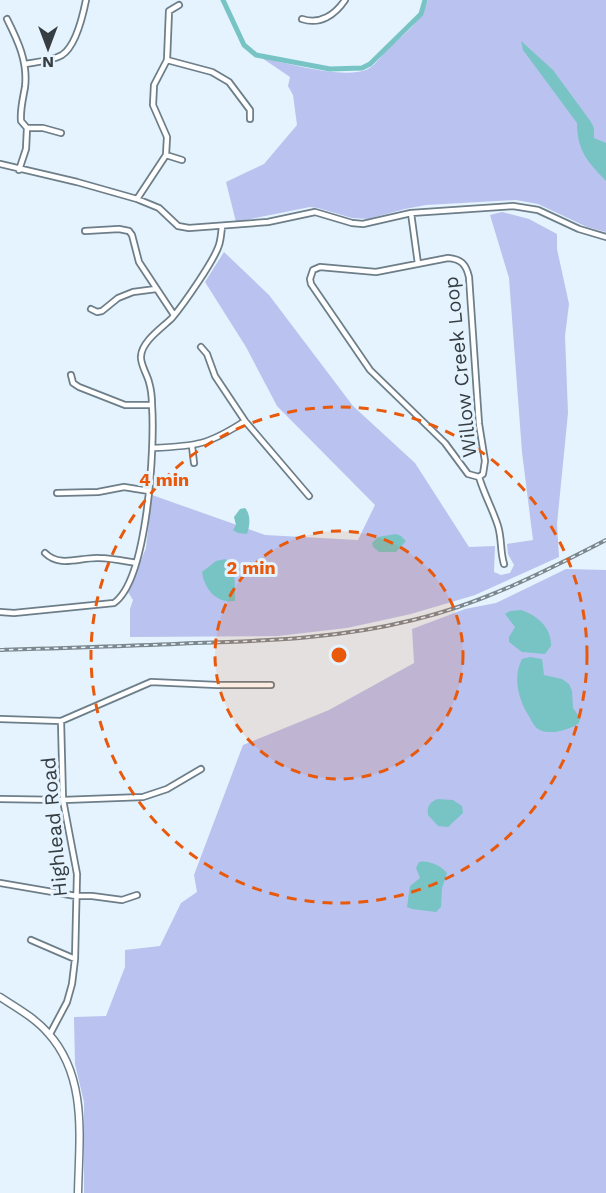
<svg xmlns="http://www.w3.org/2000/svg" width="606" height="1193" viewBox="0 0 606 1193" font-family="'Work Sans',sans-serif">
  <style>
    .green { fill: #bac2ef }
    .water { fill: #78c4c5 }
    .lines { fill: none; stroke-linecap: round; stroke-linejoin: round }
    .canal { stroke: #78c4c5; stroke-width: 5 }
    .street-casing { stroke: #6d7e89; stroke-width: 8 }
    .secondary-casing { stroke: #6d7e89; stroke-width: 9 }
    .street { stroke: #fff; stroke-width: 4.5 }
    .secondary { stroke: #fff; stroke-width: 6 }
    .rail-casing { stroke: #7d878e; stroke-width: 4 }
    .rail { stroke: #e4f3fd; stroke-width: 1.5; stroke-dasharray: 4.5; stroke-linecap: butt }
    .ring { fill: none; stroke: #e8590c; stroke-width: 3; stroke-dasharray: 10 8 }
    .labels { text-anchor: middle; stroke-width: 6; stroke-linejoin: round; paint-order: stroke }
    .street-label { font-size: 20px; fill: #363e43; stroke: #e4f3fd }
    .centre { fill: #e8590c; stroke: #e4f3fd; stroke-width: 3 }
    .ring-label { font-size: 18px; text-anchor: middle; font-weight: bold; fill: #e8590c; stroke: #e4f3fd; stroke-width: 6; stroke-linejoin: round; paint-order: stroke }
  </style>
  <rect width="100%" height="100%" fill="#e4f3fd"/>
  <path class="green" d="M428 0H606V232L587 227 538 204 516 200 426 205 405 209 368 219 352 218 318 208 310 207 236 222 226 182 264 164 297 125 293 95 288 86 290 77 262 58C287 63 345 80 368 69 377 64 383 53 391 46 410 29 418 25 428 0Z
    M502 212 529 219 557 234V249L569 304 565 336 568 413 557 524 559 557 475 595 411 614 347 628 278 636 130 637V609L133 600 128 592 146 548 152 495 265 535 358 540 375 505 277 406 246 347 205 282 224 252 269 295 353 406 415 463 469 547 495 546 494 572 501 575 510 573 514 565 508 554 507 544 533 540 522 452 509 278 490 215Z
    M566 569 606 570V1193H84V1102L75 1064 74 1017 106 1016 125 967V950L160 946 181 903 197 892 194 875 243 745 329 710 414 663 412 629 465 609 496 603Z"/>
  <path class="water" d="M521 41 553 70 591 122 594 128V138L606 143V181C588 162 577 151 577 123L523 50Z
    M245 508C251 514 250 526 247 534L238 533 233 530 236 525 234 517 240 509Z
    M396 534 401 536 406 541 396 552H379L373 547 372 543 378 537Z
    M225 559C238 567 234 588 235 601 216 604 204 588 202 572L216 561Z
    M521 610C537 615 552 628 551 646L545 654 522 652 509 642V637L515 627 505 614 510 611Z
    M530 657 542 659 544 675 562 679 569 684 572 691 573 708 580 718 579 723C569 730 550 736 538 729 535 727 532 722 530 718 519 701 512 678 522 659Z
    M438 799 453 800 462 806 463 813 448 827 438 826 428 815C427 807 429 802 438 799Z
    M419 862C429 860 441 866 447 873L442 888 441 907 436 912 412 909 407 907 410 886 420 878 416 868Z"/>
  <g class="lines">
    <path class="canal" d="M223 0 244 45 256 55 330 69 362 68 370 64 421 14 425 0"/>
    <g class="street-casing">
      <path id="street" d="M7 19C18 41 28 62 25 87 23 99 20 109 21 121L27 128 26 149 19 170
        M302 19C320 25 335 15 345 0
        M167 60 212 72 229 82 250 110V119
        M25 64C36 62 52 61 62 55 76 46 83 15 86 0
        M27 128H43L61 133
        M166 155 182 160
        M0 164 77 182 137 199 159 208 178 226 189 228 268 222 315 212 352 223 363 224 411 213 513 206 538 210 579 229 606 237
        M137 199 166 155 167 137 153 105 154 85 167 60 169 11 179 5
        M411 213 418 264
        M85 231 119 229 129 231 132 235 139 262 174 315
        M91 309 97 312 102 311 118 298 133 292 156 289
        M201 347 207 354 215 376 245 421 309 496
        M71 375 73 383 79 387 125 405H152
        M192 446 194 463
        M153 448C197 446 208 445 245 421
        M479 477 468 474 445 443 370 370 311 284 310 279 313 270 320 267 376 272 448 258C461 259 466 264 469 277L479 424 485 461 483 474 479 477C484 494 493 510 498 526 502 539 500 551 504 564
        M57 493 98 492 124 487 149 491
        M45 553C60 568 80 557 99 558 111 558 124 561 136 563
        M0 612 14 613 114 603C148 579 155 445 152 405 152 398 151 389 149 382 147 374 140 364 141 356 142 341 162 328 172 318 183 305 214 261 219 245 221 239 221 233 222 227
        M0 719 61 721 151 682 217 685H271
        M0 799 63 800 143 797 167 789 201 769
        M0 883 76 896H92L122 900 137 895
        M31 940 75 959
        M50 1034 67 1002 72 984 75 959 77 874 63 800 61 721"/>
    </g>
    <g class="secondary-casing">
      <path id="secondary" d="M0 997C17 1008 35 1018 48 1033 88 1077 79 1139 78 1193"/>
    </g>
    <use href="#street" class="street"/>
    <use href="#secondary" class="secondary"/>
    <g class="rail-casing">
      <path id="rail" d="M0 650C65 648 131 646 196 643 269 641 341 638 413 620 481 604 544 572 606 540"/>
    </g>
    <use href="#rail" class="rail"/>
  </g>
  <circle cx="339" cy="655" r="124" fill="#e8590c" fill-opacity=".12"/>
  <g class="ring">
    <circle cx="339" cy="655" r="124"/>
    <circle cx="339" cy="655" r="248"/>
  </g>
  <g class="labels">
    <g class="street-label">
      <text transform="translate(460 367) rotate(-96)" y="7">Willow Creek Loop</text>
      <text transform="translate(54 827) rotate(-95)" y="7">Highlead Road</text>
    </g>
  </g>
  <circle cx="339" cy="655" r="9" class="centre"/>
  <g class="ring-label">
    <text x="164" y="486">4 min</text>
    <text x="251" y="574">2 min</text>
  </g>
  <g transform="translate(48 48) rotate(180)" stroke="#e4f3fd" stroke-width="4.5" paint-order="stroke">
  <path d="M0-4.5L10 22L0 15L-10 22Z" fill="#363e43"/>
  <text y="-9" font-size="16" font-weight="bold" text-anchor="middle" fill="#363e43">N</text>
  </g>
</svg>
